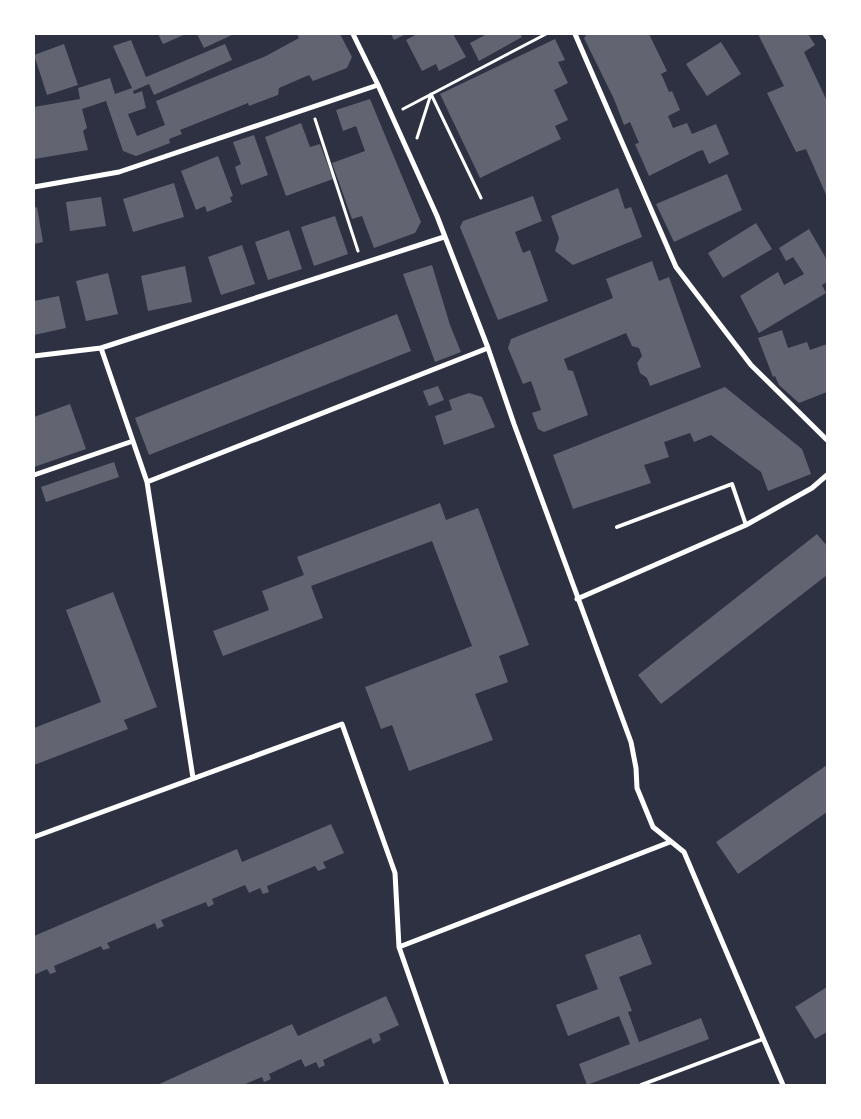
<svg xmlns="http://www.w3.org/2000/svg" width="861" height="1119" viewBox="0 0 861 1119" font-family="Rubik,sans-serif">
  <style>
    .building { fill: #626471 }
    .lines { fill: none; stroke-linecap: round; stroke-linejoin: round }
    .path { stroke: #fff; stroke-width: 3 }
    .service { stroke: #fff; stroke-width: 4 }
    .minor { stroke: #fff; stroke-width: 5 }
  </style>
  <rect width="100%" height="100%" fill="#2d3142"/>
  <path class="building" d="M158 34H186L163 44Z
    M197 34H234L204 48Z
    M297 34H340L352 57 347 68 313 81 309 75 279 88 278 95 249 106 248 103 180 130 182 134 169 139 170 143 136 156 123 151 106 101 82 109 87 128 83 131 88 150 34 159V107L80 99 78 88 110 78 115 94 132 88 113 46 131 40 146 77 225 44 232 60 154 95 149 84 133 91 134 94 142 91 146 108 128 114 137 136 165 125 156 101 266 56 299 38Z
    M391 34H406L394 40Z
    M417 34H453L466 57 439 71 436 64 422 71 406 40Z
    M487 34H520L522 37 479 61 470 43Z
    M587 34H649L667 71 661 74 663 78 669 92 672 91 680 110 668 116 673 128 687 123 692 134 716 124 729 154 709 164 703 150 699 151 649 176 635 144 639 143 630 122 624 125 614 99 584 38Z
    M758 34H808L815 45 804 52 827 101V197L806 149 796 152 767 93 784 86Z
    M555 39 565 60 558 62 568 83 554 90 568 120 555 126 561 139 480 178 440 94Z
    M721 42 741 74 707 96 686 64Z
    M64 44 78 85 47 95 34 55Z
    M370 99 421 222 415 233 374 248 362 216 352 219 332 163 365 151 356 126 343 131 336 110Z
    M301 123 310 147 320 144 333 179 286 196 265 137Z
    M254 135 268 175 241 185 235 167 241 164 233 142Z
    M218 156 233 196 230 197 232 202 207 212 205 206 196 210 181 171Z
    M727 174 742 210 674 242 656 204Z
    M174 183 184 217 133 232 123 199Z
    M618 188 625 209 631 207 642 237 573 265 555 251 559 238 551 216Z
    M533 196 542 221 515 232 523 253 530 250 548 301 498 320 460 227 463 221Z
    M101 197 106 226 70 231 66 202Z
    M37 207 43 242 34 244V208Z
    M335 216 348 254 314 266 301 227Z
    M756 223 772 249 723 278 708 253Z
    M809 229 827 260V282L822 285 826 293 759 333 740 296 778 272 784 285 804 274 793 257 786 261 779 248Z
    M289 230 302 269 268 280 255 242Z
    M242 245 255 284 221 295 208 257Z
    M652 261 659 281 669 277 701 367 650 386 647 378 640 373 637 363 642 356 639 348 632 346 626 333 564 359 568 370 573 371 588 415 544 432 538 429 532 413 541 410 531 381 523 384 508 348 511 339 613 298 606 279Z
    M432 265 450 325 461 352 435 362 403 274Z
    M185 266 192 302 148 311 141 276Z
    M108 273 118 314 86 321 76 281Z
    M59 296 66 328 34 335V301Z
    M397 314 411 351 149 455 135 418Z
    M782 330 788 348 807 342 810 350 827 344V392L799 403 779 385 775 376 773 377 758 338Z
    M438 386 444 400 429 406 423 391Z
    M725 387 802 449 811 474 768 491 761 472 711 435 694 442 690 433 664 442 669 457 644 465 651 483 573 509 553 455Z
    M469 393 482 397 495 427 444 445 435 416 452 410 449 400Z
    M70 404 86 449 34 467V417Z
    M114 462 119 477 46 502 41 487Z
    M440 503 446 520 478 508 529 645 499 656 508 682 475 694 493 740 409 771 392 725 381 729 365 687 472 646 432 541 311 586 323 618 223 656 213 631 269 610 262 591 304 575 297 557Z
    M817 534 827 546V575L661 704 638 675Z
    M113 592 157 707 124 720 128 729 34 765V728L101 702 66 610Z
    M827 765V812L738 874 716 842Z
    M331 824 344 853 323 862 326 868 318 871 315 866 267 886 269 892 263 894 260 888 249 893 245 885 212 899 214 904 208 907 206 902 161 920 164 926 157 929 155 923 107 943 110 948 103 950 101 946 54 966 56 972 50 974 47 969 34 975V936L237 849 242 862Z
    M640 934 652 964 619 977 632 1011 628 1012 639 1042 701 1018 709 1039 587 1085 579 1064 630 1044 619 1016 568 1036 556 1005 598 989 585 955Z
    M827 987V1032L815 1039 795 1007Z
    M386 996 399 1025 379 1034 381 1040 373 1044 371 1038 323 1060 325 1065 319 1068 316 1062 305 1067 301 1059 269 1074 271 1079 264 1082 262 1077 243 1085H157L292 1024 298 1036Z"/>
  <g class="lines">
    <path class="path" d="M431 94 481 198
      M403 109 546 34
      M315 119 358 251
      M417 138 431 94"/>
    <path class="service" d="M617 527 732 484 746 525
      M641 1085 763 1039"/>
    <path class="minor" d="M353 34 378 85 437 216 488 348 514 424 631 742 636 768 637 788 653 827 684 852 783 1085
      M575 34 676 267 751 365 827 440
      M825 34 827 37
      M34 187 119 172 378 85
      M101 348 147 482 193 778
      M34 356 101 348 444 237
      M34 475 133 441
      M147 482 488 348
      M577 599 746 525 812 488 827 475
      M34 837 342 724 395 873 399 947 447 1085
      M399 947 670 842"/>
  </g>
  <rect width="861" height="1119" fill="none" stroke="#ffffff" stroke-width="70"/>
</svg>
